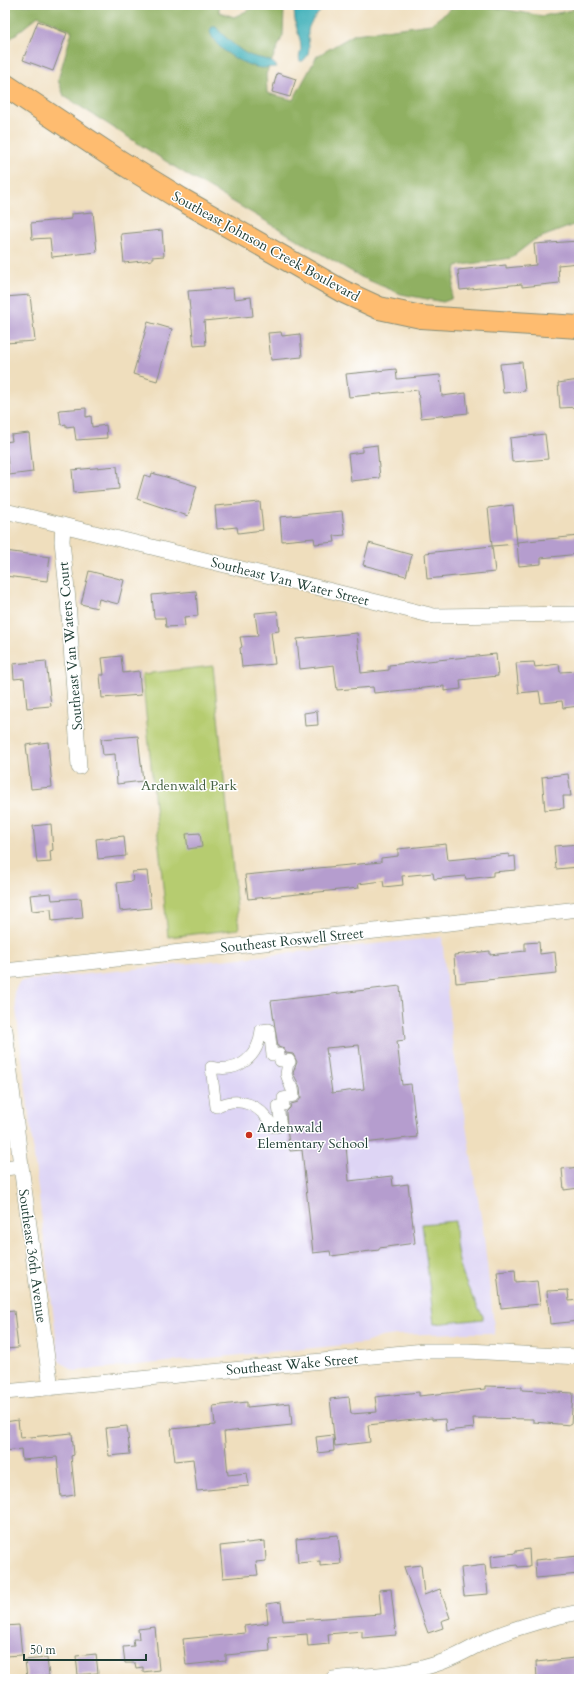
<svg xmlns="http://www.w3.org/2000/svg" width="584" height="1684" viewBox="0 0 584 1684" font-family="Cardo,serif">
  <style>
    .built { fill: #ded5f5 }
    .green { fill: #b6cc70; stroke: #6a8452 }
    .forest { fill: #90b062; stroke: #58764b }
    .water { fill: #3fb0b9; stroke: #2f7676 }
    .building { fill: #b59dce; fill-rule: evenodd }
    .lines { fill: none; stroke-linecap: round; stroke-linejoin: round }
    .pedestrian-casing { stroke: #878e78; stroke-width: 12 }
    .minor-casing { stroke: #878e78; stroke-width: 16 }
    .primary-casing { stroke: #878e78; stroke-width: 24 }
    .pedestrian { stroke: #fff; stroke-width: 11 }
    .minor { stroke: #fff; stroke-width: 15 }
    .primary { stroke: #febc70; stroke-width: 22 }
    .poi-dot { fill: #c8321e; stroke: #fff; stroke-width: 1.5 }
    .labels { text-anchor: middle; stroke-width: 3; stroke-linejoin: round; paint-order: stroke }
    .street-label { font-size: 14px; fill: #1f3d34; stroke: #fff }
    .park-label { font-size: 14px; fill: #456143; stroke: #fff }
    .poi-label { font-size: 14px; fill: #1f3d34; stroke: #fff; text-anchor: start }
  </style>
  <rect width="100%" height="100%" fill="#fff"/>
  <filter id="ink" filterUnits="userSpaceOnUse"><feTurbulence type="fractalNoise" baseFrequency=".025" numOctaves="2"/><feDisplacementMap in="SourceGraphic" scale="8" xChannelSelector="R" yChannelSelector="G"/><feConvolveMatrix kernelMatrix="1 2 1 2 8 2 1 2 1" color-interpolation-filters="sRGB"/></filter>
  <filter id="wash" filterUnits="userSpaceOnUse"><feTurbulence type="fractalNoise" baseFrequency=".012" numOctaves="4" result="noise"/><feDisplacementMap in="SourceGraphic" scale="16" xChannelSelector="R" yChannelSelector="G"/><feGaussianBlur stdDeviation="0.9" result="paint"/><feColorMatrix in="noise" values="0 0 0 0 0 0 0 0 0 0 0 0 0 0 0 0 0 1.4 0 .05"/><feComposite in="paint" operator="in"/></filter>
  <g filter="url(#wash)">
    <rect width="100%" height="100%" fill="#efdebd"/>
    <path class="built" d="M442 937 452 1041 483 1229 495 1335 487 1333H457L396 1335 381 1337 365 1343 74 1371 59 1361 14 992 20 981Z"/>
    <path class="green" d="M213 666 239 929 168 937 142 674Z
      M455 1221C455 1260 463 1282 483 1316V1319L434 1324 422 1224Z"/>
    <path class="forest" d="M5 5H219V12L234 17 259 5H280L284 8 283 35 266 74 267 93 293 100 317 56 355 34 431 24 453 7 478 5 543 16 572 10 576 5H579V223L534 240 511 258 456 266 451 299 443 302 401 294 361 277 189 176 64 96 58 80 72 31 38 16 5 43Z"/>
    <path class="water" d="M292 5H327C320 12 309 21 308 31 307 42 313 52 303 61H300C298 56 301 53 301 48 301 38 296 30 295 20 294 15 295 10 292 5Z
      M212 27H216C222 35 241 52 249 55 258 59 272 58 277 67 272 67 267 68 262 68 244 66 214 49 210 31Z"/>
    <g id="blocks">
      <path class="building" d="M38 21 67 33 53 71 23 60Z
        M277 73 296 79 290 97 272 92Z
        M93 212 97 252 52 257 50 238 32 239 31 223 71 219V214Z
        M162 230 164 256 152 257V260L124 263 121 234Z
        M579 241V263L558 265 559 283 522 287V284L460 290 458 270 506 265V268L536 265 534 244Z
        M233 288 234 299 251 297 253 316 204 321 206 345 194 346 188 291Z
        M30 295 35 341 5 343V297Z
        M148 322 172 329 157 381 133 374Z
        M281 332 282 336 300 334 302 357 271 360 268 333Z
        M522 362 525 391 503 393 500 364Z
        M396 369 397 379 440 375 442 396 466 393 468 413 421 418 418 390 349 397 346 374Z
        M579 380V407L560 408 558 383Z
        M86 408V417L91 416 92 427 106 425 107 438 76 440 74 426 66 427V424L61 425 59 410Z
        M29 433 33 472 9 475 7 455H5V442L12 441 11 435Z
        M545 434 548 459 512 462 510 438Z
        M377 445 380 478 351 481 348 454 362 452V447Z
        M117 466 119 489 74 493 72 470Z
        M152 473 197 486 188 516 137 499 144 475 151 477Z
        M260 502 263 530 238 533 237 527 217 529 215 506Z
        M513 505 517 544 492 546 488 508Z
        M342 511 345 535 334 536 335 542 315 544 314 538 282 541 280 517Z
        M579 536V554L541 558V564L519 566 517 542Z
        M369 543 412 555 406 576 363 565Z
        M492 546 495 572 427 579 425 553Z
        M5 551 50 557 47 581 5 576Z
        M89 571 124 580 118 604 99 599 97 608 81 604Z
        M196 591 198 616 184 617 185 626 166 627 165 618H154L152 595Z
        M277 611 279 631 271 632 275 664 242 667 240 648 242 647 240 637 258 636 255 613Z
        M357 633 361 673 389 670V665L496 654 498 676 460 680 461 689 444 691V686L374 693 373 687 337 690 334 665 300 669 297 639Z
        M121 656 123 673 139 671 141 695 102 698 100 675H104L102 658Z
        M46 661 51 706 27 708 24 678 14 679 13 664Z
        M534 662 535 667 559 664 560 672 579 671V706L563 708 562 701 541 703 539 691 519 693 516 663Z
        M317 711 318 725 305 726 304 713Z
        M138 736 143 781 117 784 115 754 103 755 101 739Z
        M48 742 52 787 31 789 26 745Z
        M568 774 571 796H563L564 808 545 810 542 777Z
        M51 824 53 850 50 851 51 862 37 863 33 826Z
        M200 833 202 847 188 849 186 834Z
        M124 836 126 856 98 859 96 839Z
        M446 844 448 860 509 854V857L515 856 516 870 493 872V876L466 879 465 876 434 879 433 873 402 876 403 885 384 887 383 881 358 884 359 888 248 899 245 875 381 862V858L398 856V849Z
        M579 844V867L556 869 554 846Z
        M147 871 151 908 120 911 117 883 133 881 132 872Z
        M51 893 52 900 81 898 83 918 52 921 51 909 32 911 30 895Z
        M539 942 540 954 555 952 557 973 456 983 454 955 490 951V955L525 951V943Z
        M400 986 405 1040 397 1041 402 1085 411 1084 417 1137 346 1145 349 1181 392 1176 393 1186 408 1184 415 1243 379 1248V1250L331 1256 330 1251 313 1253 302 1150 290 1151 287 1129 286 1112 290 1108 291 1104 298 1102 301 1098 300 1087 293 1073 297 1062 293 1054 286 1053 284 1049 278 1047 271 1001ZM359 1045 364 1089 332 1093 326 1048Z
        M579 1167V1188L564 1190 562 1169Z
        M515 1270 516 1282 537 1280 540 1304 501 1308 497 1272Z
        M568 1290 569 1301 579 1300V1321L550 1324 547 1291Z
        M14 1311 18 1348 5 1349V1312Z
        M485 1386 522 1387V1390L573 1393 571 1425 533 1422V1419L473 1418 474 1428 446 1431 445 1419 432 1420V1418L368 1425 370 1442 335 1446 330 1399 349 1397 351 1414 377 1412 375 1397 419 1392V1396L485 1389Z
        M247 1402V1407L290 1403 292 1425 224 1432 228 1475 247 1473 249 1486 197 1491 193 1459 175 1461 171 1429 215 1425 213 1406Z
        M18 1420 20 1438 72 1433 74 1455 71 1456 75 1495 61 1497 57 1457 22 1460 21 1449 5 1451V1422Z
        M127 1426 130 1454 109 1456 106 1428Z
        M333 1435 334 1451 318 1453 316 1437Z
        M338 1535 341 1564 320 1566V1561L298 1563 296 1539Z
        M265 1541 266 1561 256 1562 258 1575 223 1578 220 1546Z
        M529 1549 530 1566 518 1567 517 1565 492 1568 491 1556 516 1553V1551Z
        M579 1556V1574L536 1578 535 1560Z
        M421 1565 424 1595 440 1589 450 1618 441 1621 443 1628 428 1633 404 1567Z
        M485 1565 488 1594 464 1596 461 1568Z
        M391 1589 396 1635 362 1638V1631L328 1634 329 1644 308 1646 307 1634 269 1637 270 1651 226 1655V1661L186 1665 183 1639 245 1633 244 1626 268 1623 266 1604 281 1602 283 1621 381 1614 379 1590Z
        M19 1625 22 1655 5 1656V1626Z
        M155 1627 159 1670 143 1672V1667L136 1668 135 1663H125L123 1647 134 1646 133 1639H139L138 1629Z
        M96 1654 98 1673 78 1675 76 1656Z
        M47 1658 49 1676 27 1678 25 1660Z
        M575 1658 578 1679H537L536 1662Z"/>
    </g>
  </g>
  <g filter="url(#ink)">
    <use href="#blocks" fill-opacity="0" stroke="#878e78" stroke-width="1"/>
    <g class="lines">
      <g class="pedestrian-casing">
        <path id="pedestrian" d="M269 1029 272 1055 279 1054 280 1061 289 1060 290 1062 288 1063 286 1074 291 1088H293L294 1096 283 1098 284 1105 278 1106 281 1126 273 1127C261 1105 240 1095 216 1107L211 1067C239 1074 259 1056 261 1030Z"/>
      </g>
      <g class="minor-casing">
        <path id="minor" d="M5 511 434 616 579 614
          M63 525 62 541 68 600 79 767
          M5 971 579 909
          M5 1030 21 1166 51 1388
          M5 1168 21 1166
          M5 1392 424 1351H468L579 1357
          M333 1679C369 1675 407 1675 442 1662 459 1656 475 1646 491 1638 520 1626 549 1618 579 1612"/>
      </g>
      <g class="primary-casing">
        <path id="primary" d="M5 85 119 161 181 199 342 291 379 308 421 317 579 327"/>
      </g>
      <use href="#pedestrian" class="pedestrian"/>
      <use href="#minor" class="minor"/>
      <use href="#primary" class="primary"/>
    </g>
  </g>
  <circle class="poi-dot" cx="249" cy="1135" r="4"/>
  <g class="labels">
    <g class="street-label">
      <text transform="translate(266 246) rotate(29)" y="5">Southeast Johnson Creek Boulevard</text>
      <text transform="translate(290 581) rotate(14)" y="5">Southeast Van Water Street</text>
      <text transform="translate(70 646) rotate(-95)" y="5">Southeast Van Waters Court</text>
      <text transform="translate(292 940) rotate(-6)" y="5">Southeast Roswell Street</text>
      <text transform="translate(33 1256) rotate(82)" y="5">Southeast 36th Avenue</text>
      <text transform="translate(292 1364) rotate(-5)" y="5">Southeast Wake Street</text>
    </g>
    <g class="park-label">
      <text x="189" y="790">Ardenwald Park</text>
    </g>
    <g class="poi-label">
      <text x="257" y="1132">Ardenwald<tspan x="257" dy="16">Elementary School</tspan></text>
    </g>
  </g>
  <rect width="584" height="1684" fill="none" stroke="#fff" stroke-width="20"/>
  <path d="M24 1654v6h122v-6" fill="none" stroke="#1f3d34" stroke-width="2"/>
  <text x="30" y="1654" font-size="12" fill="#1f3d34" stroke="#ffffff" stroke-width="3" paint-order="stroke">50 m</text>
</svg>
